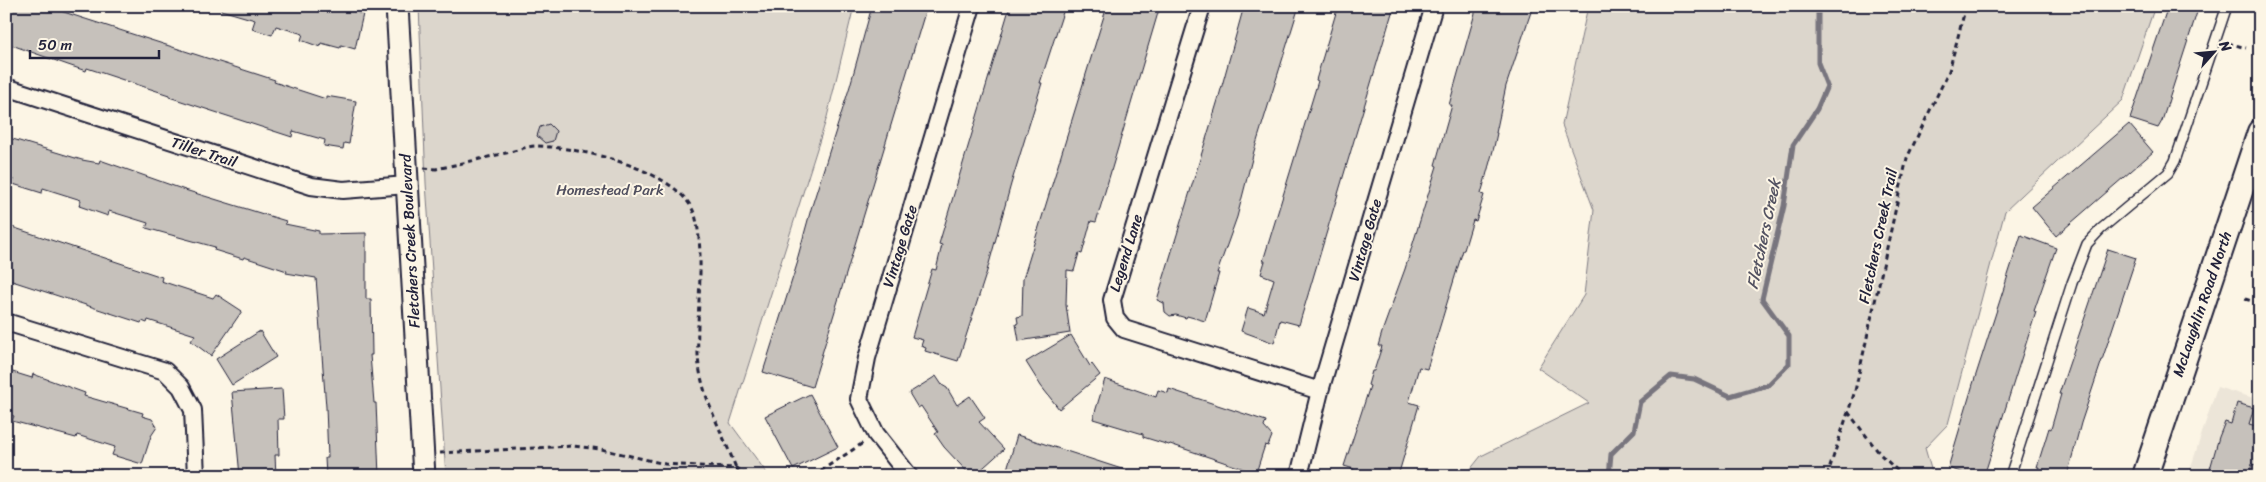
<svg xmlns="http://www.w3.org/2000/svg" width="2266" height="482" viewBox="0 0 2266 482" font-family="Sriracha,sans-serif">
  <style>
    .built { fill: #ece5d8 }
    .green { fill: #dcd6cc; stroke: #7f7c84 }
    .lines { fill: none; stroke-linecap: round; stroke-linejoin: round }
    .stream { stroke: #78757e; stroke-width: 5 }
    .building { fill: #c6c1bb; stroke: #22223b }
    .service-casing { stroke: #22223b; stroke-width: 12 }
    .minor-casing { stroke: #22223b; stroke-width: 20 }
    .tertiary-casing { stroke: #22223b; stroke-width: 25 }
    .secondary-casing { stroke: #22223b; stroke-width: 28 }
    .path { stroke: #22223b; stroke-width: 3; stroke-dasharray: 5 4; stroke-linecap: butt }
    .service { stroke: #fcf5e5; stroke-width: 9 }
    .minor { stroke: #fcf5e5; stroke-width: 16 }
    .tertiary { stroke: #fcf5e5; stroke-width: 21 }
    .secondary { stroke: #fcf5e5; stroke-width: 24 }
    .labels { text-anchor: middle; stroke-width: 4; stroke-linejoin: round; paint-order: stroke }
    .street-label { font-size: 15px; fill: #22223b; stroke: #fcf5e5 }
    .park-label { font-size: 15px; fill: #504f5f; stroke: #fcf5e5 }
    .water-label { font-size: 16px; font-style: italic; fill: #545362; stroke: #fcf5e5 }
  </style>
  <rect width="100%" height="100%" fill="#fcf5e5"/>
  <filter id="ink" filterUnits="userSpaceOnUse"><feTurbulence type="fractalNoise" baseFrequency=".02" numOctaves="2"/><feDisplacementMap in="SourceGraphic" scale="10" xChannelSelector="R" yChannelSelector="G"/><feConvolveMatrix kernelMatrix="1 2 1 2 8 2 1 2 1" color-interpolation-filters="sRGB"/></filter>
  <g filter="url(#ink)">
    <path class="built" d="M2217 387 2260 400V476H2188Z"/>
    <path class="green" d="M419 6H854L827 117 730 423 769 476H446L426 183Z
      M1588 6H2155L2123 100 2005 211 1948 424 1925 448 1933 476H1465L1481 456 1589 403 1538 368 1584 295 1594 210 1562 125Z"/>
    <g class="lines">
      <path class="stream" d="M1609 476 1611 454 1634 431 1640 402 1671 376 1694 379 1730 396 1768 385 1789 364V336L1762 299 1784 206 1793 145 1817 109 1827 86 1818 63V6"/>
    </g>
    <path class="building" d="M6 6H45L275 80 274 82 326 99V96L356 101 349 144 344 143 343 149 324 146 325 140 293 131 292 137 169 97V95L87 68 86 71 68 65 6 43Z
      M222 6H333L363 14 355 49 341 45 340 48 321 43 320 47 301 40 303 34 276 26 272 35 252 29 255 20 221 10Z
      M872 6H915L926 9 812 387 763 372 798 261 797 260 811 209 850 86Z
      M1010 6H1065L1040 83H1042L1011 184 987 271 958 361 925 351 926 348 921 346 923 340 912 337 932 269 936 270 942 245 939 244Z
      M1107 6H1160L1096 222 1091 221 1082 254 1079 253 1074 271 1067 270 1066 305 1070 333 1019 341 1016 324 1018 323 1017 317 1022 316 1023 279Z
      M1244 6H1299L1254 151 1237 217 1217 273H1219L1205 321 1187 316 1186 318 1176 315 1170 316 1165 312 1164 303 1157 300 1218 100Z
      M1338 6H1394L1299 325 1280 320 1274 343 1241 331 1248 308 1264 313 1274 279 1261 274 1265 261H1263L1318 81 1316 80Z
      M1477 6H1533L1506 86 1496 133H1497L1494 147 1481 194 1484 195 1476 221 1473 220 1464 250H1463L1427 369 1419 367 1409 402 1419 405 1398 476H1352L1354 469 1344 466 1370 386 1368 385 1372 371H1374L1382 346H1378L1383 329 1405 269 1437 166 1435 165 1452 105H1449Z
      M2168 6H2199L2162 121 2158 128 2130 119Z
      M549 124 556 131 553 141 545 143 537 136 540 127Z
      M2129 124 2153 152 2056 236 2032 207Z
      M6 137 82 160 99 163 100 160 185 190 286 221 285 224 319 231V234L366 233V299H371L372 355H370L374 403H376L379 476H326L325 458H328L326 407 316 278 286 273 287 271 244 257 243 259 214 250 215 247 146 228 148 223 109 211 108 216 79 206 81 200 43 188 42 193 13 184 14 180 6 177Z
      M6 225 162 277 161 281 213 298 216 294 242 311 211 356 191 341 195 335 148 320 147 323 142 321 141 323 6 279Z
      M2021 235 2056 248 2034 311 2036 312 1984 476H1974L1948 468 1973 384Z
      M2108 249 2136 258 2081 423 2067 476H2037L2039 467H2037L2049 428 2051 429 2061 394H2059Z
      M260 331 276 357 232 385 216 359Z
      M1071 335 1090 366 1092 364 1100 375 1059 409 1041 386 1026 362Z
      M6 370 32 378 33 374 85 393 84 396 143 413 142 416 152 419 157 427 151 436 142 464 112 455 115 447 77 435 76 438 12 421 14 416 6 414Z
      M936 376 942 385 947 388 957 405 970 396 985 418 979 422 1004 449 974 476H971L944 447 935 434 938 432 921 406 918 408 909 393Z
      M1105 379 1156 397 1158 390 1168 393 1169 389 1266 421 1264 427 1272 436 1268 446 1265 445 1256 473 1170 444 1169 445 1143 437V434L1093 419Z
      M282 389 284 419H278L279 455H275L276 476H240L232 392Z
      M810 394 838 447 793 469 765 416Z
      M2237 403 2254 408 2249 424 2260 427V466L2252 464 2249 476H2208L2219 437 2225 422 2231 424Z
      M1017 435 1134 473V476H1005Z"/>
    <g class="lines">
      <g class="service-casing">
        <path id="service" d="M2010 476 2072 283 2087 244 2101 229 2168 173 2175 161 2227 6"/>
      </g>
      <g class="minor-casing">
        <path id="minor" d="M1202 6 1112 300 1115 318 1124 329 1320 391
          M6 87 311 186 343 190 407 185
          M6 322 165 371 181 387 193 410 196 476
          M909 476 876 434 859 399 867 358 972 6
          M1299 476 1320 391 1434 6"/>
      </g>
      <g class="tertiary-casing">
        <path id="tertiary" d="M397 6 424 476"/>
      </g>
      <g class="secondary-casing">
        <path id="secondary" d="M2145 476 2260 132"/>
      </g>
      <path class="path" d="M2228 43 2246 48
        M424 168 436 169C460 164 483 158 506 153 516 151 527 146 536 146 579 147 685 170 696 219 705 258 696 313 698 355 700 395 722 431 736 468
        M2245 299 2255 302 2260 300
        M1848 412 1880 454 1903 476
        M440 453 573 446 601 449 665 464 736 468 746 476
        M813 476 863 443
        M1827 476 1855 391 1907 158 1949 71 1966 6"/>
      <use href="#service" class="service"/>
      <use href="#minor" class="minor"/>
      <use href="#tertiary" class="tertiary"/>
      <use href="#secondary" class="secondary"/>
    </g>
  </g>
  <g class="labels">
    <g class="street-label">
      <text transform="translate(204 152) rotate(18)" y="5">Tiller Trail</text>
      <text transform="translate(1878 236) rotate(-78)" y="5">Fletchers Creek Trail</text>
      <text transform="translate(1365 240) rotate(-74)" y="5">Vintage Gate</text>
      <text transform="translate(410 241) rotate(-93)" y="5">Fletchers Creek Boulevard</text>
      <text transform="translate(900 246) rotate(-73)" y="5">Vintage Gate</text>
      <text transform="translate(1126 253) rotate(-73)" y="5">Legend Lane</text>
      <text transform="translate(2202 304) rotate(-71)" y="5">McLaughlin Road North</text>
    </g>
    <g class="park-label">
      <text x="610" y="195">Homestead Park</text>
    </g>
    <g class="water-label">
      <text transform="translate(1763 234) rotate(-78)" y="6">Fletchers Creek</text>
    </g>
  </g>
  <rect width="2266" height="482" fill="none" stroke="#fcf5e5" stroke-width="25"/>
  <rect x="12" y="12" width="2241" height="457" fill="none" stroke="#22223b" stroke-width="2" filter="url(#ink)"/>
  <g transform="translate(2214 52) rotate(63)" stroke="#fcf5e5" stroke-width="4" paint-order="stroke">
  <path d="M0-4L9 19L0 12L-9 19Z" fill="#22223b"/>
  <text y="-8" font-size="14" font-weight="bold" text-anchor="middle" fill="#22223b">N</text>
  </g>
  <path d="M30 50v8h129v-8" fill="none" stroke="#22223b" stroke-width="2.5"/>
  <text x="38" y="50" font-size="15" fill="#22223b" stroke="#fcf5e5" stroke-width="4" paint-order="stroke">50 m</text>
</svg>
